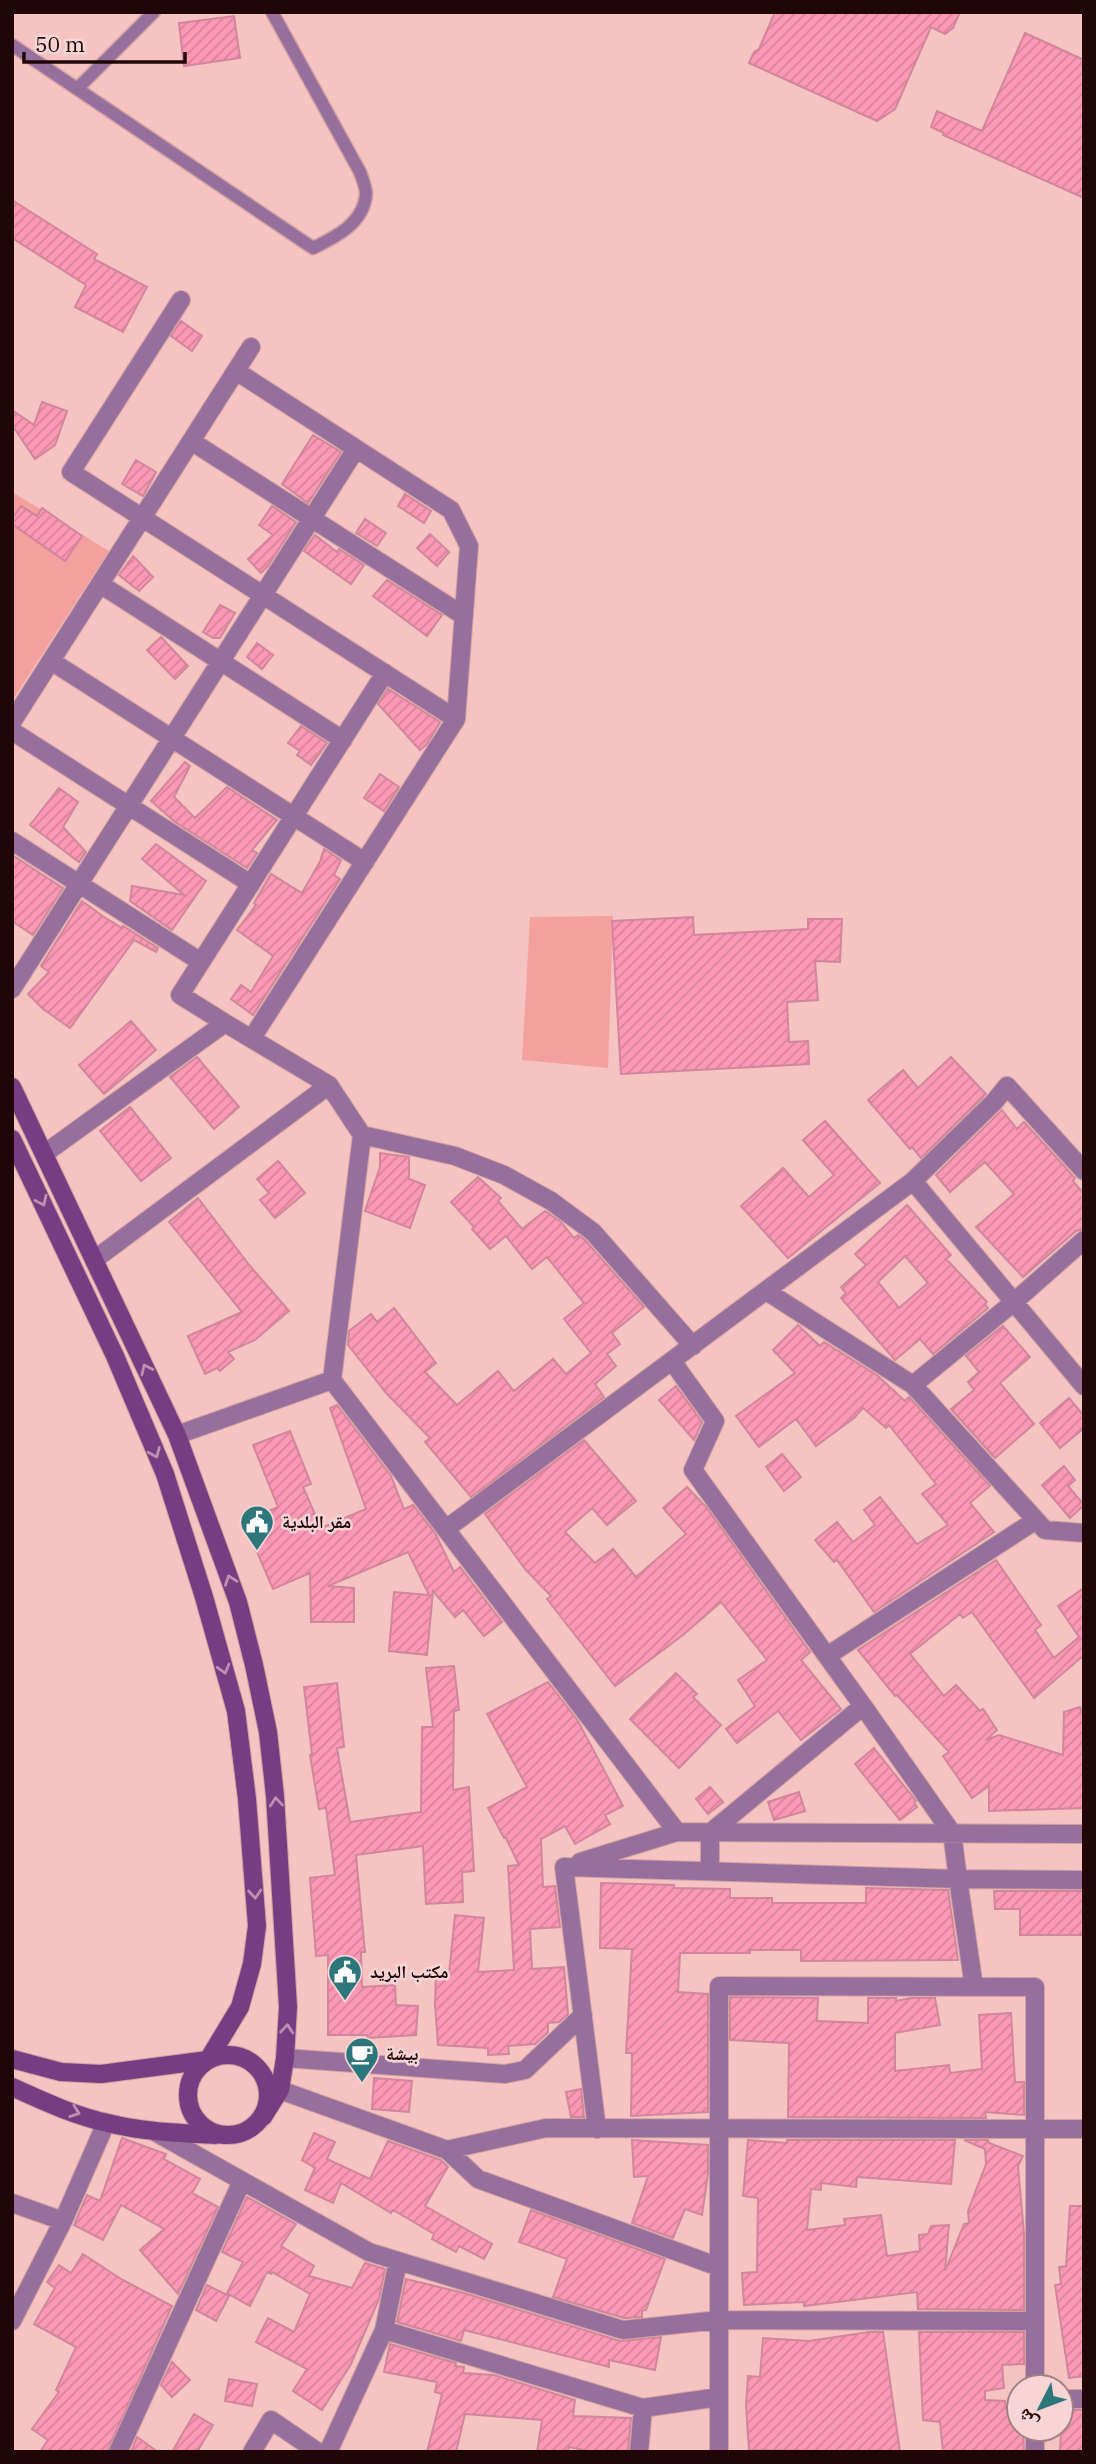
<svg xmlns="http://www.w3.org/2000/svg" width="1096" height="2464" viewBox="0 0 1096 2464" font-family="'IBM Plex Serif','Noto Naskh Arabic',serif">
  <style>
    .pitch { fill: #f4a09e }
    .building { fill: url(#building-hatch); stroke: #d1869c; stroke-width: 2; fill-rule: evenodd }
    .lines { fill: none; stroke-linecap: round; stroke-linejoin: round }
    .service-casing { stroke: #cfa1a0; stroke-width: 15 }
    .minor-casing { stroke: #cfa1a0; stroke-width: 20 }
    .secondary-casing { stroke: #cfa1a0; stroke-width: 20 }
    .service { stroke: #966f9d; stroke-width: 12 }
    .minor { stroke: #966f9d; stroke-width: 18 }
    .secondary { stroke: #773d82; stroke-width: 18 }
    .oneway { stroke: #bd91af }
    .labels { text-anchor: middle; stroke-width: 5; stroke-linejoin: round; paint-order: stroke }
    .poi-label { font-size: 18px; font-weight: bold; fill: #210607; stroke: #f7d5d4; text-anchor: start }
  </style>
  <defs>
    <pattern id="building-hatch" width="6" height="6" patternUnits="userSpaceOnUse" patternTransform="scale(1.75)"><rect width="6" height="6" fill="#fc98b6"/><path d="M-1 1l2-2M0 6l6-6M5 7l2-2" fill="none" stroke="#d8829b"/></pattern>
  </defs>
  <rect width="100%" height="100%" fill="#f5c3c1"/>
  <path class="pitch" d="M12 492 109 551 12 701Z
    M613 916 608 1068 522 1060 530 917Z"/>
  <path class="building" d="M775 12H960L953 28 945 34 931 27 895 109 877 121 749 63 754 52 759 49Z
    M234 16 240 58 184 66 179 23Z
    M1025 33 1084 60V198L943 135 944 133 931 127 937 111 982 131Z
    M12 200 97 254 94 259 147 287 123 332 75 307 86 285 12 238Z
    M181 321 202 336 192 351 171 336Z
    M42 402 67 411 55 445 35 459 12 425V410L34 425Z
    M313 435 341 452 308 503 282 484Z
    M136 460 156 472 143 496 122 484Z
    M405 494 431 511 424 523 398 506Z
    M21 506 37 516 42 508 82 536 65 561 12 524V519Z
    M272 506 296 522 268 566 261 573 248 559 273 535 259 525Z
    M365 519 386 533 377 546 356 533Z
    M430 534 449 552 437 566 417 548Z
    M315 535 337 552 339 549 364 565 351 584 304 551Z
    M133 556 153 577 139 591 119 575Z
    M387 580 442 615 427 636 373 596Z
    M220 605 235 613 220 638H213L203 632Z
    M161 637 188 666 175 679 147 650Z
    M257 643 273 655 262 669 247 657Z
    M388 689 440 722 427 744 420 750 378 704Z
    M301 726 327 743 311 765 297 755 300 751 288 743Z
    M185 762 190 766 174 797 195 818 227 787 277 820 252 850 257 853 247 868 175 822 151 801Z
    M380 774 399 787 384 811 364 798Z
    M59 788 78 802 63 827 86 852 79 862 30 825Z
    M156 844 206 881 172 930 130 901 132 886 184 895 142 859Z
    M324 849 341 860 334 875 340 879 253 1015 231 999 241 985 251 992 273 956 237 930 256 905 254 903 271 874 302 893 322 858H321Z
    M12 855 63 888 33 935 12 921Z
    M82 901 104 917 122 928 123 926 158 948 156 952 134 940 70 1028 43 1009 28 994 49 972 41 966Z
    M693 917 694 935 808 929V919H842L840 962 815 961 818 1000 787 1002 789 1042 808 1041 809 1064 621 1074 612 921Z
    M131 1021 156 1050 104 1094 79 1065Z
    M197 1057 239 1107 214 1129 170 1077Z
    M951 1057 986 1094 921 1158 912 1147 910 1149 868 1100 903 1070 918 1088Z
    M130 1107 171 1158 141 1181 100 1131Z
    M1002 1110 1017 1129 1024 1122 1075 1178 1073 1181 1084 1194V1229L1076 1231 1023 1277 976 1227 1014 1194 985 1162 950 1192 936 1175Z
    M825 1121 880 1183 788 1258 741 1206 783 1168 809 1197 834 1175 803 1140Z
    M380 1153 409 1157V1179L425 1185 410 1228 365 1211 380 1167Z
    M278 1161 305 1193 275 1218 260 1200 269 1193 257 1179Z
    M478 1177 501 1198 498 1201 522 1229 545 1211 561 1222 574 1238 578 1235 585 1240 644 1307 612 1333 620 1344 607 1354 616 1366 595 1384 604 1397 471 1497 425 1442 430 1438 387 1394 348 1345 349 1331 371 1314 377 1322 394 1308 436 1363 425 1372 457 1405 498 1371 514 1391 553 1359 566 1374 591 1353 564 1319 584 1303 547 1257 532 1269 506 1236 490 1249 472 1229 474 1227 451 1202Z
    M198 1198 250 1266 289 1311 255 1340 228 1352 234 1359 220 1371 217 1368 205 1374 188 1336 242 1312 169 1222Z
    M907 1205 951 1255 946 1259 987 1302 985 1304 988 1308 933 1354 920 1339 895 1360 841 1298 846 1293 841 1287 866 1265 855 1254ZM905 1256 928 1283 899 1308 878 1282Z
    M798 1325 820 1346 824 1342 878 1376 905 1401 909 1397 990 1486 970 1503 994 1532 874 1612 837 1560 834 1562 815 1540 837 1522 853 1542 875 1525 864 1510 880 1497 917 1544 948 1525 922 1494 936 1484 889 1425 886 1428 863 1408 854 1418 816 1446 796 1419 759 1447 736 1416 795 1373 773 1350Z
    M1003 1326 1030 1357 1000 1383 1034 1424 995 1458 951 1409 974 1390 968 1382 979 1372 966 1356Z
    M676 1386 702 1422 694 1440 659 1400Z
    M1069 1398 1084 1416V1428L1060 1448 1040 1423Z
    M337 1405 391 1476 404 1509 413 1505 435 1533 454 1572 460 1567 502 1622 484 1636 463 1610 455 1617 433 1591 427 1655 389 1651 394 1592 429 1595 408 1552 328 1586 354 1588V1622H311L310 1573 273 1589 244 1522 278 1507 253 1445 290 1431 311 1484 303 1487 321 1528 366 1509 330 1408Z
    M584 1440 636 1501 607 1525 592 1508 565 1532 595 1563 613 1549 636 1577 686 1534 663 1508 687 1487 707 1508 810 1652 801 1660 841 1709 801 1740 778 1711 737 1743 726 1729 755 1706 738 1680 767 1660 721 1602 683 1635 615 1686 547 1599 551 1596 525 1569 485 1514Z
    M782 1454 801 1477 784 1491 766 1467Z
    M1064 1466 1075 1480 1068 1486 1084 1505 1070 1518 1042 1485Z
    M996 1560 1041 1625 1035 1630 1054 1658 1079 1637 1058 1606 1084 1588V1655L1034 1698 972 1612 963 1618 960 1614 910 1654 944 1696 956 1685 980 1711 983 1709 997 1730 986 1740 999 1735 1063 1755 1064 1712 1080 1707 1084 1721V1808L989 1811V1786L972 1798 943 1756 949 1752 897 1695 895 1696 858 1650Z
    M454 1666 459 1710 454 1711 453 1790 469 1787 474 1871 462 1872 463 1902 426 1904 423 1846 356 1855 365 1952H361L362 1987 395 1985 396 2005 418 2006 416 2035 368 2038 367 2035H328V1955L316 1956 310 1878 335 1875 326 1808 319 1809 310 1755 312 1754 304 1687 337 1683 344 1747 337 1748 350 1822 421 1812 422 1727H433L426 1668Z
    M676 1673 697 1694 693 1697 721 1725 679 1768 630 1719Z
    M548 1682 578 1721 623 1806 605 1815 610 1824 575 1844 565 1826 541 1839 543 1887 555 1886 560 1927 530 1929 532 1969 564 1967 568 2014 559 2022 548 2023V2032L535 2044 508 2046 509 2054 488 2055V2048L438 2045 435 2005 436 1974H449L455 1915 484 1918 478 1972 514 1970 508 1866 519 1865 506 1838H504L488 1808 527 1787 487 1714Z
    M874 1748 916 1801 914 1802 917 1807 900 1820 855 1764Z
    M710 1787 723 1802 708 1814 696 1799Z
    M799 1792 805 1811 774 1820 768 1802Z
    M601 1883 674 1885V1888L730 1889V1898H772V1903H866V1888L948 1890 958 1960 801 1961V1950H750V1953H680L678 1992 708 1994V2112L631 2116 632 2053H626L632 1949 600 1948Z
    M994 1891H1084V1935H1020V1909H995Z
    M730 1997 818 1998 817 2021 868 2023V1998H896V2001L911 1998H935L940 2025 895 2033V2071L949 2065 950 2073 982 2069 979 2015 1011 2013 1015 2082H1024V2115L985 2112 986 2118 788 2117 789 2043 730 2040Z
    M374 2078 412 2081 409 2112 372 2109Z
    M581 2089 584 2117H571L566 2092Z
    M314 2133 335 2142 327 2159 370 2179 388 2141 441 2160 448 2167 425 2206 492 2244 484 2259 459 2246 456 2252 432 2239 434 2234 393 2210 391 2213 341 2183 333 2203 305 2190 315 2168 302 2160Z
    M122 2138 166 2154 164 2159 200 2179 192 2193 218 2207 178 2294 140 2250 164 2229 121 2205 103 2240 74 2225 87 2195 100 2201Z
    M632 2140 708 2145V2174L702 2215 685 2209 673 2238 632 2223 648 2176 634 2177Z
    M748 2140 787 2143V2140H955L951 2184 857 2177 856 2187 821 2183V2190L811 2189 807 2230 845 2225 844 2219 881 2215 887 2256 920 2251 919 2235 928 2234 931 2226 949 2225 945 2271 964 2224 969 2223 968 2211 986 2164 985 2149 964 2140H988L989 2143 1023 2156 1018 2166 1024 2234V2310L918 2309 917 2292 804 2306V2302L744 2305 742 2273 757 2272 758 2198 743 2196Z
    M247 2197 296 2224 281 2246 314 2266 309 2276 352 2288 365 2263 385 2269 379 2299 351 2364 322 2410 293 2391 307 2369 256 2342 268 2318 294 2332 310 2294 272 2272 271 2274 267 2272 250 2306 227 2293 243 2262 222 2252Z
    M1070 2206H1084V2376L1069 2378 1055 2285 1061 2284 1059 2267 1066 2266Z
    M531 2210 665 2259 646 2310 642 2311V2317L624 2318 553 2297 567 2259 519 2242Z
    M83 2254 121 2279 172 2306 107 2452H40L48 2440 32 2429 59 2392 56 2390 76 2347 34 2324 55 2288 47 2282 59 2265 71 2273Z
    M406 2279 464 2293 620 2341 661 2337 655 2370 609 2360V2367L464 2330 461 2341 397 2322Z
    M207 2285 229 2296 216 2321 196 2310Z
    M869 2332H883L900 2452 749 2450 746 2405 748 2376 760 2377 763 2338 809 2341Z
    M919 2332H1024V2364L1002 2365 1004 2388 985 2391V2400L1005 2401 1006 2408 1019 2407V2429H1023L1024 2452H943L940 2422 923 2420Z
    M390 2344 456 2363 455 2366 464 2367 463 2373 494 2375 575 2400 573 2416 631 2418 628 2452H593L569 2447 568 2452H537L542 2420 465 2414 456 2452H427L442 2394 435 2392 437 2382 384 2372Z
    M172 2362 190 2380 172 2397 161 2385Z
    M229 2379 257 2384 252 2406 225 2401Z
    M1062 2410H1084V2452H1060Z
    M194 2414 213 2425 197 2452H172Z
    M137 2437 158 2452H131Z"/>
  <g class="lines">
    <g class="service-casing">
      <path id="service" d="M12 45 313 248C336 237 364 223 366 194 366 187 362 178 360 172L272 12
        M77 89 154 12"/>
    </g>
    <g class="minor-casing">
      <path id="minor" d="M181 300 71 472 456 719
        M236 371 451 510 469 546 456 719 252 1038
        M191 441 464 616
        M100 584 343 740
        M51 661 365 862
        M12 722 251 347
        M12 731 251 884
        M12 841 201 962
        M12 989 356 449
        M225 1023 180 995 385 673
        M362 1135 455 1156 504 1175 551 1201 593 1232 693 1346
        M44 1154 225 1023 329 1085
        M913 1181 1084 1386
        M94 1260 329 1085 362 1135 332 1380
        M766 1291 913 1385 1045 1530 1084 1533
        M672 1361 715 1421 693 1470 863 1706
        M913 1385 1014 1302 1084 1240
        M177 1435 332 1380 677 1832 1084 1834
        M446 1529 913 1181 994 1102 1007 1086 1084 1171
        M827 1656 1036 1520
        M580 1862 677 1832
        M974 1987 958 1879 1084 1880
        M285 2058 505 2074 525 2070 583 2015
        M280 2090 447 2150 478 2179 719 2267
        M597 2129 564 1867 958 1879 952 1833 863 1706 710 1833V1871
        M155 2132 369 2252 623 2330 719 2320 1035 2321
        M447 2150 546 2128 1035 2129V1987L719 1986V2452
        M12 2203 63 2221 106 2123
        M398 2261 384 2330 643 2408
        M12 2321 63 2221
        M1035 2387V2129H1084
        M1061 2399H1084
        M1035 2429V2452
        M118 2452 242 2181
        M252 2452 271 2420 318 2452
        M328 2452 384 2330
        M639 2452 643 2408 719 2397"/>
    </g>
    <g class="secondary-casing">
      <path id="secondary" d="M12 1087 177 1435 238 1602 254 1665 268 1732 275 1796 288 2007 285 2058 280 2090 263 2117
        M12 1139 115 1356 165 1474 204 1597 236 1711 247 1799 257 1926 252 1964 240 2007 208 2060 101 2074 61 2072 12 2059
        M188 2095a40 40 0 1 1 80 0a40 40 0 1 1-80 0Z
        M12 2087C43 2101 75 2116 108 2123 143 2132 179 2133 215 2135"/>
    </g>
    <use href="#service" class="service"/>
    <use href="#minor" class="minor"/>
    <use href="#secondary" class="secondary"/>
  </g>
  <defs><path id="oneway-chevron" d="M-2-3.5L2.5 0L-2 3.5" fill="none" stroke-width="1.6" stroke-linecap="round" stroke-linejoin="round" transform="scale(1.75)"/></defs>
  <g class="oneway">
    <use href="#oneway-chevron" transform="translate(42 1201) rotate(65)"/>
    <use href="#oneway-chevron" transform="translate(146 1369) rotate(-115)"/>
    <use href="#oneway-chevron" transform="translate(155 1453) rotate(67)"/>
    <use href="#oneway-chevron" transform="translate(230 1580) rotate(-110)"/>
    <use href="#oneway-chevron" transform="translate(224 1669) rotate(74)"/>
    <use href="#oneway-chevron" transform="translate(276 1802) rotate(-95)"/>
    <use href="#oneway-chevron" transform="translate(255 1894) rotate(85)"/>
    <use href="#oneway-chevron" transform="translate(287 2029) rotate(-86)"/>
    <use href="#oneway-chevron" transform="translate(75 2112) rotate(19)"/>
  </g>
  <defs>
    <g id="civic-pin" transform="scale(1.75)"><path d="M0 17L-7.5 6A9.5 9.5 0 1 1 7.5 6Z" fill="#2d767b" stroke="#f7d5d4"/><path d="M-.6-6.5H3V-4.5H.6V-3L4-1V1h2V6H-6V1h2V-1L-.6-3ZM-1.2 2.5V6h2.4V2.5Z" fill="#fff"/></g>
    <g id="cafe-pin" transform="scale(1.75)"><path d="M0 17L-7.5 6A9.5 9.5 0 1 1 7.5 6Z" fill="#2d767b" stroke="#f7d5d4"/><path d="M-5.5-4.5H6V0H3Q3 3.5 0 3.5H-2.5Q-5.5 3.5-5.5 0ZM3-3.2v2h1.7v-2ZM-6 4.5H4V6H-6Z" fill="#fff"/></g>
  </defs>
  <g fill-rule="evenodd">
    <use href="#civic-pin" x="257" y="1522"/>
    <use href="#civic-pin" x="345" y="1972"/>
    <use href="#cafe-pin" x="362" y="2054"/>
  </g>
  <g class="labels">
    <g class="poi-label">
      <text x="282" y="1528">مقر البلدية</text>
      <text x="370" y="1978">مكتب البريد</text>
      <text x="386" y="2060">بيشة</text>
    </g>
  </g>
  <rect width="1096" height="2464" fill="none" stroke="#210607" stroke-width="28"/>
  <g transform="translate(1040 2408) rotate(228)"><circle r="33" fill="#f7d5d4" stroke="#a18282" stroke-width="2"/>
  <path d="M0-5L12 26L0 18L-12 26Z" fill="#2d767b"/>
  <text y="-10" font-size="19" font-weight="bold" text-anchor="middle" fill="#210607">ش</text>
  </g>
  <path d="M24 52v10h161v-10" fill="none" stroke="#210607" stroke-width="3.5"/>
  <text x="35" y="52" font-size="21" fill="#210607" stroke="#f7d5d4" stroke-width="5" paint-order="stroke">50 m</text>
</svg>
